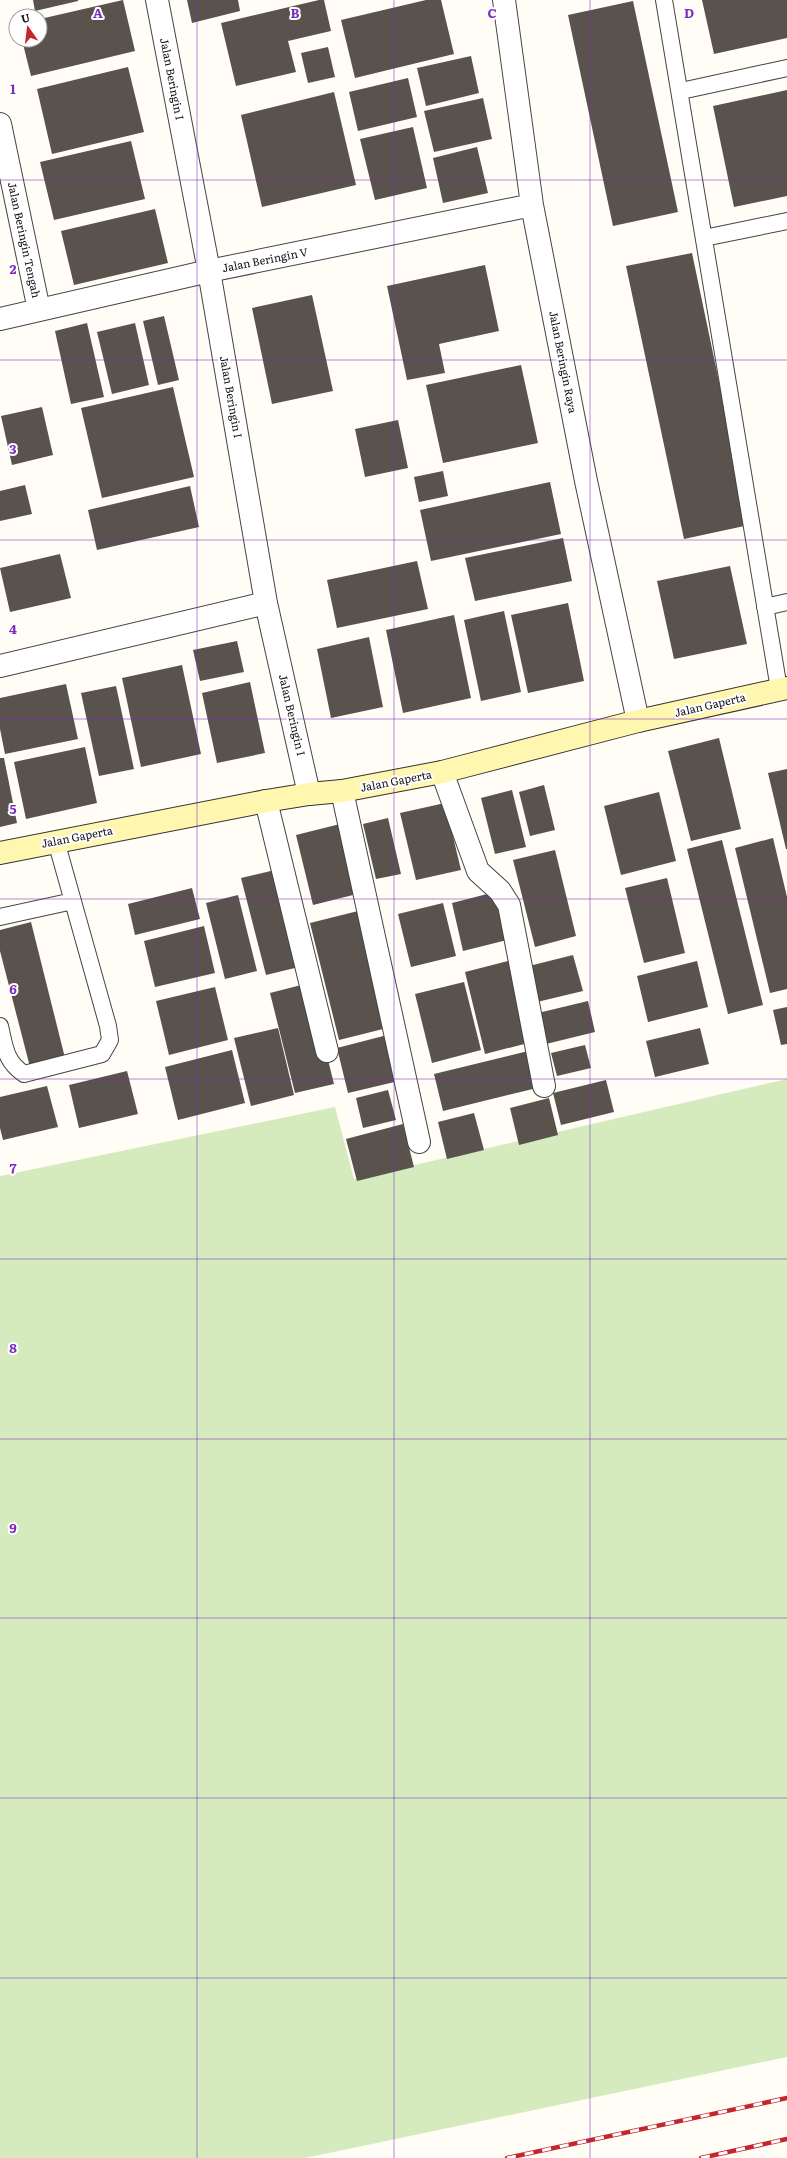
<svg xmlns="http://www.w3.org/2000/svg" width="787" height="2158" viewBox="0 0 787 2158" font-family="Literata,serif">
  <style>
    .green { fill: #d5ebbd }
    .building { fill: #5a524d }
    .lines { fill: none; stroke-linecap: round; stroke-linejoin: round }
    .lane-casing { stroke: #444; stroke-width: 18 }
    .street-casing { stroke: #444; stroke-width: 24 }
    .secondary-casing { stroke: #333; stroke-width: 24 }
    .lane { stroke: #fff; stroke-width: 16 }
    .street { stroke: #fff; stroke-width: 22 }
    .secondary { stroke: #fff6b0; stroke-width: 22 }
    .rail-casing { stroke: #c4262e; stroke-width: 4.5 }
    .rail { stroke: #fff; stroke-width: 3; stroke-dasharray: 9; stroke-linecap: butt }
    .grid { fill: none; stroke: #7b2cbf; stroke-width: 1; stroke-opacity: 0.55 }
    .labels { text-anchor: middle; stroke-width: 4; stroke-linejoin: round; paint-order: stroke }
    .street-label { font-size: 11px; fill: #111; stroke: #fff }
    .grid-label { font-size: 13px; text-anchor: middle; font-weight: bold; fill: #7b2cbf; stroke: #fff; stroke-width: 4; stroke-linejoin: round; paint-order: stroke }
  </style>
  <rect width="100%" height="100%" fill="#fffdf5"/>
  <path class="green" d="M787 1079V2057L305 2158H0V1176L335 1107 354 1179Z"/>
  <path class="building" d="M33 0H78V1L35 11Z
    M123 0 135 51 31 76 22 40H40V19Z
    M187 0H238L240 11 192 23Z
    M319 0H324L331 31 288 41 296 72 236 86 221 23Z
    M426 0H441L454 54 355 78 341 20Z
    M702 0H787V38L714 54Z
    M633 1 678 212 613 226 568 15Z
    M328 47 335 77 308 83 301 53Z
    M471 56 479 93 426 106 417 68Z
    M128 67 144 132 52 154 37 89Z
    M408 78 417 117 358 131 349 92Z
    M787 90V196L734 207 713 106Z
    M334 92 356 185 262 207 241 115Z
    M483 98 492 139 434 152 424 111Z
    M413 127 427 188 375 200 360 139Z
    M131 141 145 199 54 220 40 162Z
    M477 147 488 193 443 203 433 158Z
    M155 209 168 263 74 285 61 231Z
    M692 253 749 525 684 539 626 266Z
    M485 265 499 331 439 344 445 373 407 380 387 286Z
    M312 295 333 391 272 404 252 308Z
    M164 316 179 380 158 385 143 321Z
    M87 323 104 397 71 404 55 331Z
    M135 323 149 385 112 394 97 332Z
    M521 365 538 443 443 463 426 385Z
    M173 387 194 477 102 498 81 408Z
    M42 407 53 455 12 465 1 416Z
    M398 420 408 468 365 477 355 429Z
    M443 471 448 496 419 502 414 477Z
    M550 482 561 534 431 561 420 510Z
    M25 485 32 514 0 521V491Z
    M190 486 199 527 97 550 88 510Z
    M563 538 572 581 475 601 465 558Z
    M60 554 71 598 10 612 0 568Z
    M417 561 428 609 337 628 327 580Z
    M730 566 747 644 674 659 657 581Z
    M568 603 584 681 528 693 511 615Z
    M504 611 521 692 481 701 464 620Z
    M454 615 471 698 403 713 386 630Z
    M369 637 383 707 331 718 317 649Z
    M237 641 244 672 200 681 193 650Z
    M182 665 201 754 141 767 122 678Z
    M250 682 265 753 217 763 202 693Z
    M66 684 78 739 5 754 0 729V698Z
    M116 686 134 769 99 776 81 693Z
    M719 738 741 829 691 841 668 751Z
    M85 747 97 803 26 819 14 762Z
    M0 758H4L17 823 0 827Z
    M787 769V849H786L768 773Z
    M544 785 555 830 530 836 519 792Z
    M512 790 526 847 495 854 481 798Z
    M659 792 676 861 621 875 604 806Z
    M445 803 461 870 416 880 400 813Z
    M388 818 401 874 376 879 363 824Z
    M344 823 361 893 313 905 296 835Z
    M773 838 787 897V989L770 993 735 848Z
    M722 840 763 1005 728 1014 687 849Z
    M555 850 576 936 535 947 513 860Z
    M275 870 299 967 266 975 241 878Z
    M667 878 685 953 644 963 625 888Z
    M192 888 200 919 135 935 128 904Z
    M499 891 511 939 463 951 452 903Z
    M238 895 257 971 225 979 206 903Z
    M443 903 456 956 411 967 398 914Z
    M362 910 391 1027 339 1040 310 923Z
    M31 922 65 1058 30 1067 0 951V930Z
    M204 926 215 973 155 987 144 941Z
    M573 955 583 991 537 1002 529 966Z
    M512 960 532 1042 485 1054 465 972Z
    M697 961 708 1007 648 1022 637 976Z
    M464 982 481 1050 432 1063 415 994Z
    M309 983 334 1084 295 1093 270 993Z
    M215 987 228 1040 169 1055 156 1001Z
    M588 1001 595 1032 546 1044 538 1013Z
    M787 1007V1044L781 1045 773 1010Z
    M278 1028 294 1095 251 1106 234 1038Z
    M700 1028 709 1064 655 1077 646 1041Z
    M391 1034 403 1080 348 1093 337 1048Z
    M585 1045 591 1068 557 1076 551 1053Z
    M232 1050 245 1103 178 1120 165 1067Z
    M528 1051 537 1088 443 1111 434 1074Z
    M127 1071 138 1114 79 1128 69 1085Z
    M606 1080 614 1112 561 1125 553 1093Z
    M47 1086 58 1127 3 1140 0 1128V1097Z
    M388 1090 396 1120 363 1128 356 1098Z
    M549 1098 558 1135 519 1145 510 1108Z
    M474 1113 484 1150 447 1159 438 1122Z
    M403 1124 414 1167 357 1181 346 1139Z"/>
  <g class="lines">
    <g class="lane-casing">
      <path id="lane" d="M664 0 779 689
        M681 91 787 68
        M704 238 787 221
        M765 607 787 602
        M0 917 73 901
        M0 1026C5 1047 5 1061 24 1074L102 1054 110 1040 108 1026 56 841"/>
    </g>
    <g class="street-casing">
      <path id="street" d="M157 0 209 271 266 603 309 794
        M504 0 532 205 586 481 638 721
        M0 124 39 310
        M0 319 209 271 532 205
        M0 666 266 603
        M442 772 478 871 500 891 509 905 544 1086
        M342 791 419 1142
        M266 801 327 1051"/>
    </g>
    <g class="secondary-casing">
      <path id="secondary" d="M0 853 266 801 309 794 342 791 442 772 638 721 787 688"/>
    </g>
    <use href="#lane" class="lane"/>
    <use href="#street" class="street"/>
    <use href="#secondary" class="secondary"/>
    <g class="rail-casing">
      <path id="rail" d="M507 2158 787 2098
        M701 2158 787 2139"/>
    </g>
    <use href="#rail" class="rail"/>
  </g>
  <path class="grid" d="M197 0V2158M394 0V2158M590 0V2158M0 180H787M0 360H787M0 540H787M0 719H787M0 899H787M0 1079H787M0 1259H787M0 1439H787M0 1618H787M0 1798H787M0 1978H787"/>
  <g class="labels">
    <g class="street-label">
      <text transform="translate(172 79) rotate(79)" y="4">Jalan Beringin I</text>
      <text transform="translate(24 240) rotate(78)" y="4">Jalan Beringin Tengah</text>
      <text transform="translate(265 260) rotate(-11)" y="4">Jalan Beringin V</text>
      <text transform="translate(563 362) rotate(79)" y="4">Jalan Beringin Raya</text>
      <text transform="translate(231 397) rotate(80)" y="4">Jalan Beringin I</text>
      <text transform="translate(710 705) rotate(-13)" y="4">Jalan Gaperta</text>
      <text transform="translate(292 715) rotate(77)" y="4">Jalan Beringin I</text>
      <text transform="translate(396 781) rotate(-11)" y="4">Jalan Gaperta</text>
      <text transform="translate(77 837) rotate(-11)" y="4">Jalan Gaperta</text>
    </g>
  </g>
  <g class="grid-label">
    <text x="98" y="18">A</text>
    <text x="295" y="18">B</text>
    <text x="492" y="18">C</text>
    <text x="689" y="18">D</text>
    <text x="13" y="94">1</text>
    <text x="13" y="274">2</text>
    <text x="13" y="454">3</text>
    <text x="13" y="634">4</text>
    <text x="13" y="814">5</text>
    <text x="13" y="994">6</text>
    <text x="13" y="1173">7</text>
    <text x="13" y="1353">8</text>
    <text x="13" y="1533">9</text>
  </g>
  <g transform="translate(28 28) rotate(346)"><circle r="19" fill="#ffffff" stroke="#a0a0a0"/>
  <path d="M0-3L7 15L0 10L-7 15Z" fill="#c4262e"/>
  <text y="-6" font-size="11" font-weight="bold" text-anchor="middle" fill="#111111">U</text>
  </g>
</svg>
